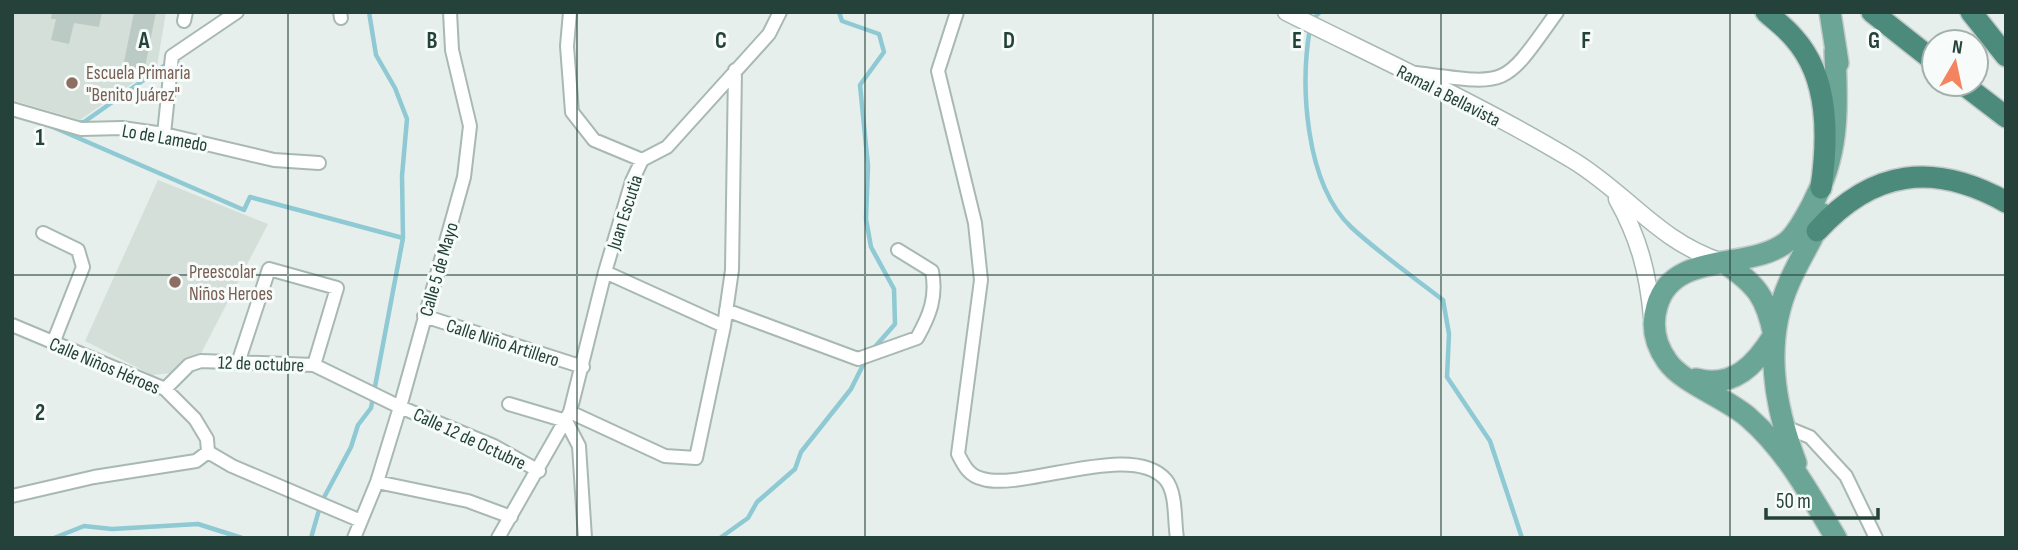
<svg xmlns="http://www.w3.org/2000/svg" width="2018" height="550" viewBox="0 0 2018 550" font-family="'Sofia Sans Condensed',sans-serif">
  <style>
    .built { fill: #d4dfda }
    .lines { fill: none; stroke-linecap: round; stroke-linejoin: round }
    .stream { stroke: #8ec9d4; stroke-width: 4.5 }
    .building { fill: #bbcac4 }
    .minor-casing { stroke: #a8b8b2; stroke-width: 16 }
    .tertiary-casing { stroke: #a8b8b2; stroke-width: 19 }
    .primary-casing { stroke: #c2cac8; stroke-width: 24 }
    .trunk-casing { stroke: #c2cac8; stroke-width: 24 }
    .minor { stroke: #fff; stroke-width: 12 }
    .tertiary { stroke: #fff; stroke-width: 16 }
    .primary { stroke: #6aa596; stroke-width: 21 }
    .trunk { stroke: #4c8a7c; stroke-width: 21 }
    .grid { fill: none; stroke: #24423a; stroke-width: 2; stroke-opacity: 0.55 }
    .education-dot { fill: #8d6e63; stroke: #f7fbf9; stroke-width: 2.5 }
    .labels { text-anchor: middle; stroke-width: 6; stroke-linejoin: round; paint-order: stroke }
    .education-label { font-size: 19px; fill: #785e54; stroke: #f7fbf9; text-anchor: start }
    .street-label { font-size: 19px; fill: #24423a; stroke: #f7fbf9 }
    .grid-label { font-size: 23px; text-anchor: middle; font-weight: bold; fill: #24423a; stroke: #f7fbf9; stroke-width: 6; stroke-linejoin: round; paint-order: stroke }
  </style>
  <rect width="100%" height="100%" fill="#e6efeb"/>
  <path class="built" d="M12 12H166L157 66 80 120 12 100Z
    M158 180 268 224 192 371 152 375 85 341Z"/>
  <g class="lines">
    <path class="stream" d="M839 12 842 21 879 34 884 52 860 85 868 166 866 219 871 247 894 289 895 324 874 348
      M1313 19 1320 12
      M1310 28C1300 86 1305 183 1351 227 1379 253 1412 276 1443 300L1449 334 1447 377 1490 441 1522 538
      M76 123 84 122 168 63
      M46 124 244 210 250 197 403 238
      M54 538 84 526 112 529 198 524 242 538
      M311 538 321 503 351 447 358 425 371 408 403 238 402 176 407 119 395 88 376 55 369 12
      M720 538 748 518 757 502 795 469 801 452 851 389 865 361"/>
  </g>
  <path class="building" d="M52 12H102L99 27 74 23 69 44 51 40 56 19H51Z
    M134 12H156L144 72 123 67Z"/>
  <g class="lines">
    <g class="minor-casing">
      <path id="minor" d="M340 12 341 18
        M570 12 567 46 572 112 594 140 642 160
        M957 12 938 71 975 223 981 280 958 454C964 466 969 476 983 479 1024 491 1133 440 1166 480 1177 494 1174 521 1177 538
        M184 21 186 12
        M1416 73C1510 85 1502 89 1557 12
        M12 109 81 129 122 128 164 134 274 160 319 163
        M164 134 172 56 237 12
        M43 233 78 250 83 267 53 343
        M605 272 724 326
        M726 310 858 359 917 338C930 315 937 297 932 271L898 250
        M424 316 583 367
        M12 325 165 389 195 419 207 439 208 452
        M239 360 269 269 337 288 314 365
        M165 389 189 365 201 361 314 365 400 407 494 446 539 471
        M509 404 566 421
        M570 412 665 456 696 458 724 326 732 270 735 70
        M566 421 579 446 585 538
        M1783 426 1810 437 1846 476 1876 538
        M208 452 232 466 361 521
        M377 482 468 501 511 517
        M12 496 94 477 196 461 208 452
        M354 538 377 482 400 407 464 177 470 126 452 50 450 12
        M498 538 570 412 605 272 632 181 642 160 667 147 769 34 780 12"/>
    </g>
    <g class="tertiary-casing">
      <path id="tertiary" d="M1286 12C1380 59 1485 107 1574 161 1629 195 1658 241 1722 262
        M1617 199C1639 238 1648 273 1652 317"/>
    </g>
    <g class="primary-casing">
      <path id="primary" d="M1830 12 1838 63
        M1835 51C1837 110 1840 152 1812 205 1806 216 1798 232 1788 241 1751 272 1673 249 1657 306 1651 326 1655 344 1667 361 1683 384 1727 398 1749 418 1786 450 1811 496 1836 538
        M1696 379C1734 389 1756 364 1774 335 1766 297 1757 285 1725 263
        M1796 463C1774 405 1763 342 1789 283 1799 259 1814 238 1823 214"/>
    </g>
    <g class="trunk-casing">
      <path id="trunk" d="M1766 12C1776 21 1786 28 1794 38 1830 78 1828 139 1821 188
        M1872 12 1934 61
        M1971 12 2006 56
        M1963 84 2006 117
        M1817 231C1873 169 1934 162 2006 202"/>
    </g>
    <use href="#minor" class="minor"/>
    <use href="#tertiary" class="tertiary"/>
    <use href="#primary" class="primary"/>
    <use href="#trunk" class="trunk"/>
  </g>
  <path class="grid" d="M288 12V538M577 12V538M865 12V538M1153 12V538M1441 12V538M1730 12V538M12 275H2006"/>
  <g class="education-dot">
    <circle cx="72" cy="83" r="7"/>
    <circle cx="175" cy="282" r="7"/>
  </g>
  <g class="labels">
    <g class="education-label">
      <text x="86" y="79">Escuela Primaria<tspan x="86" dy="22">"Benito Juárez"</tspan></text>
      <text x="189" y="278">Preescolar<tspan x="189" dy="22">Niños Heroes</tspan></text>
    </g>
    <g class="street-label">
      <text transform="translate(1449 95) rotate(27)" y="7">Ramal a Bellavista</text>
      <text transform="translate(165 137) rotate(10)" y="7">Lo de Lamedo</text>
      <text transform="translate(624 212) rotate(-72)" y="7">Juan Escutia</text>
      <text transform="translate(438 269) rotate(-74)" y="7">Calle 5 de Mayo</text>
      <text transform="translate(503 342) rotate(18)" y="7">Calle Niño Artillero</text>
      <text transform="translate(261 363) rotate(2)" y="7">12 de octubre</text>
      <text transform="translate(105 365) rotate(23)" y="7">Calle Niños Héroes</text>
      <text transform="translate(470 438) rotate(25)" y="7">Calle 12 de Octubre</text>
    </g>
  </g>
  <g class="grid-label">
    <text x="144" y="48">A</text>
    <text x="432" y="48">B</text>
    <text x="721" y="48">C</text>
    <text x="1009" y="48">D</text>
    <text x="1297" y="48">E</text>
    <text x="1586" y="48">F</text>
    <text x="1874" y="48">G</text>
    <text x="40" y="145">1</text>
    <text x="40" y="420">2</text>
  </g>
  <rect width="2018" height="550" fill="none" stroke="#24423a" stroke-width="28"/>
  <g transform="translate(1955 63) rotate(9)"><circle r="33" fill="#f7fbf9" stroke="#a3b1ad" stroke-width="2"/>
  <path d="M0-5L12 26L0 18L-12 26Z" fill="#f4845f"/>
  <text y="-10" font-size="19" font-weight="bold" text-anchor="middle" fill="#24423a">N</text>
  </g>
  <path d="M1766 508v10h112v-10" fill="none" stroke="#24423a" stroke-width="3.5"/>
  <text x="1776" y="508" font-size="21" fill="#24423a" stroke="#f7fbf9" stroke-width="5" paint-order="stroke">50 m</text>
</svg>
